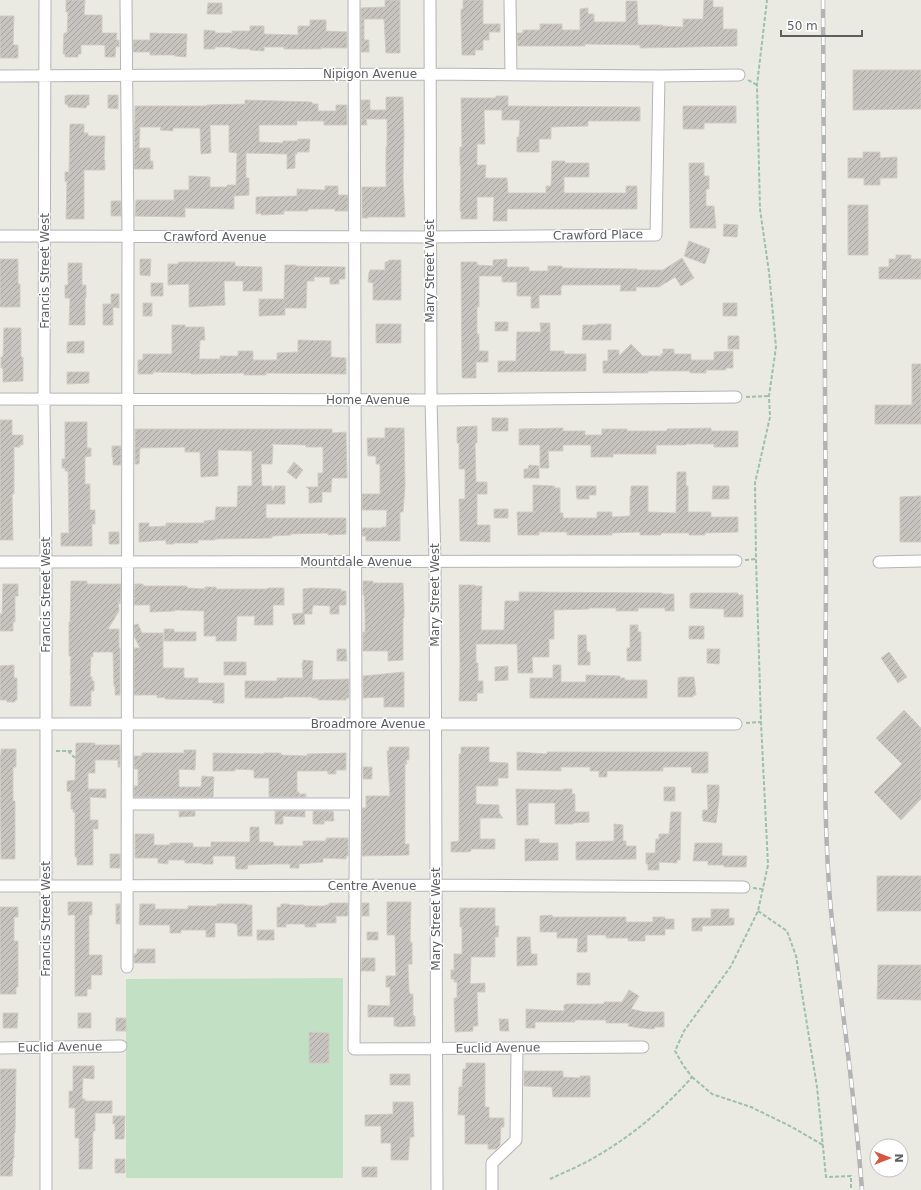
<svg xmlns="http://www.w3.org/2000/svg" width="921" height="1190" viewBox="0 0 921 1190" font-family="'DejaVu Sans',sans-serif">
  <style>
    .park { fill: #c2e0c4 }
    .building { fill: url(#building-hatch); stroke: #cfccc2 }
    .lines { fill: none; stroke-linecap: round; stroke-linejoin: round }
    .minor-casing { stroke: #b3b4b8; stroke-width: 13 }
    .path { stroke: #9cc0a8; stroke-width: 2; stroke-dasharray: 4 2; stroke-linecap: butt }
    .minor { stroke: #fff; stroke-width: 11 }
    .rail-casing { stroke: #b2b3b3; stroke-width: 4.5 }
    .rail { stroke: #fff; stroke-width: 3; stroke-dasharray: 9; stroke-linecap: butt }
    .labels { text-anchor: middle; stroke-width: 3; stroke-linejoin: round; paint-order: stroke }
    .street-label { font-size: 12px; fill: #5b5d61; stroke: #fff }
  </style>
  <defs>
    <pattern id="building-hatch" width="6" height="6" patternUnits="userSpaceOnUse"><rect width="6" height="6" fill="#c7c4bf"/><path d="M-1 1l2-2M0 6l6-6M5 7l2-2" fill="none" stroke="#a5a29f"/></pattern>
  </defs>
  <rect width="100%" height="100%" fill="#ebeae2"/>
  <path class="park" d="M343 978V1178H126V979Z"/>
  <path class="building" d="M66 0H85L84 15H102V33H117L116 40H119V47L116 46 115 57H105V46L103 45H81V54H78V57H65V54H63L64 33H67L68 12H66Z
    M385 0H400V53H386L384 19H364V40H369V52H361V8L385 7Z
    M463 0H483V24H500V32H489V40H483V50H475V55H462L461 19V9H463Z
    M704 0H713V7H723V29H737V46L640 48V45L585 44V46H518L517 33H523V30H540V24H562V30H580V9L588 8V14H594V22H626V1H637L638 25H662V26L683 27V19H703Z
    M208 3H222V14H207Z
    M0 16H14L13 45H18V58H0Z
    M310 20H326V31L347 32V48H321V49H284V47H264V51L250 50V49H237V48H231V47H215V49H204V30L215 31V33H232V31H250V26H264V34L298 35V26H310Z
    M150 33 187 34 186 57 175 56V55H150V52H133V40H150Z
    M853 70H921V109L853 110Z
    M68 95H89V105H87L86 108 68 107V105L65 104V96Z
    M108 95H118V109L108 108Z
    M496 96H508V106L640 107V121H588V126L551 127V139H539V152H517V137H519L520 120H502V110H484L485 144H477V165H486L485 178H507L508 193H546V186H551L552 161H565V163H589V177H564V193H626V186H637V209H507V221H493L494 197H477V219H461V211H460L461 166H460V147H462L461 98H496Z
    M386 97H403L404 136 403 178 405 217H368V218H362V187H386V147H387V119H366L367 125H361V100H370V110H386Z
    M245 100 312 102V104H318V111H336V105H347V125H324V121H297V125H259V142L283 143V141H298V139H310L309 152H297V154H295V168L287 169V154L246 153V178H249V195L234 196V209L185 208V217L135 216 136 200H174V190H189V176L210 177V187H227V185H236L237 153 229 152V125H210L211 153 201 154 200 128H173V131L160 130 161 127H140L139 148H150V161H153V169H134L135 106H207V105L245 104Z
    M683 106H736V123H704V129H683Z
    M70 124H84V133H88V136H105L104 160H105V170H84V219H66L67 181 65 182V172H69Z
    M863 152H880V158L897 157V178H880V185H864V178H848V158H863Z
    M689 163H704V176H709V189H706V206H714L716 228H690Z
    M325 186H338V195H348V211H335V209H308V211H284V214L261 215V213L256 214V197L297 196V189L325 190Z
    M111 201H121V216H111Z
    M848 205H868V255H848Z
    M724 224 738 225 737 237 723 236Z
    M689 241 710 249 705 264 684 256Z
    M896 255H911V259H921V279H879V267H889V259H896Z
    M682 258 694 278 681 286 675 277 659 287H636V291H620L621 285H562V287H561V295H539V308H531V296H517V282H502V276H479V307H477V334H479V351H488V362H476V378H462L461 262H477V265L493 266V260L507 259V267H529V271H548V266H562V268L637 269V270H663Z
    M0 259H18V284H20V307H0Z
    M140 259H151L150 276 140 275Z
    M389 260H401V300H373V283L368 282 369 272H370V270H385V262H387Z
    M178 262H235V266L262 267V291H243V281H224L225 305 189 307V284L168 285V264H178Z
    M68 263H82V285H86V298H85V325H69L70 298H65V285H68Z
    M285 265H296V266L345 267V279H339V284H330V277H314V281H307L306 308H285V315L259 316V299H284Z
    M151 283H163V296H151Z
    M111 294H119V308L113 307V325H103V304H111Z
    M143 303H152V316H143Z
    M723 303H737V316H723Z
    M495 322H508V331H495Z
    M540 323H550V351H564V354H586V371L498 372V361H516L517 332H541Z
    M376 324H401V343H376Z
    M597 324H611V340H582L583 325H597Z
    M172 325H185V327H204L205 340H200L199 359H220V356H238V351H253V360H277V353L298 352V340L331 341V357L346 358V374L266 373V375H244V373L191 374V373L153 372V374H138V360H143V354H172Z
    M4 328H21V357H23V381L3 382V368H1V357H3Z
    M728 336H739V349H728Z
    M84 341V353H67V342Z
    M631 344 643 356H661V354H663V349H674V354H691V360H714V352L733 351V368H726V370H706V373H690V371H648V373H603V361H608V350H619V356Z
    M912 364H921V424H875V405H912Z
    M67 372H89V383L67 384Z
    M492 418H508V431H492Z
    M0 420H12V435H23V445H20V447H14V494H12L13 540H0Z
    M65 422H87V448H91V456L85 457V484H90V510H95V524H92V546H61V533H69L68 471H65V468H62V459H65Z
    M477 426V443H475L476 482H487V494H477V525H490V542L460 541 459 499H465V469H459V443H457V427Z
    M385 428H404L405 486 403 512H400V541H366V536H362V528H382V527H386L387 510H362V494H380V464H376V456H368L367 438H385Z
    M563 428V431H585V435H602V429H627V431H667V429L711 428V431H738V447H714V444H686V445H656V454H613V457H591V445H563V451H548L549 468H540V445H519V429Z
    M135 429H332V433L346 432 347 478H332L331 492H322V502L309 503V489L306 487H318V473H323V447H306V445L271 444 273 446 272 464H261L262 486H272V491L275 486H285V504H266V518H346V534L328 535V533L291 534V535L272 536V538L215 539V540H198V543H174V544H166V540L139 542V523H149V527L166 526V523H204V521L215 520 216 507H237L238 486H252V451L218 450V476L201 477 200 452H185V447L140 448 139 464H135Z
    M112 446H121V465H113V457H112Z
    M294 462 303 470 296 479 287 472Z
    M529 465 539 466V478H524V469H528Z
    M677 472H686V486H688V512H711V517H738V532L705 533V535H689V533H661V535H640V532L612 533V535H567V532H539V535H518L517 512H533V485L554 486 555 488H560V513H563V518H597V512H612V517L630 516V496H631V486H648V512L676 513Z
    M576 486H596V495H589V499H577Z
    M713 486H729V499H712Z
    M921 496V542H900V497Z
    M494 509H508V518H494Z
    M109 532H119V544H109Z
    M71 581H87V584H121L120 604 118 599 119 611 108 629H119V648H120V695H115V686H114L113 652H93V657L91 656 90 677H92V681H94V691H91V706H70L71 675H70L71 656H69V622H70Z
    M363 581H373V583H403L404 607V618H403V660L388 661V651H363V632H365V613L364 595H363Z
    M3 584H18V596H15V622H13V631H0V614H2Z
    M135 584H143V586H187V588L205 589V587H216V589H268V588H284V605H273V625H254L255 616H237L236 641H216V636H204V611L175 610V611L150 612V605H134Z
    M459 585H475V586H482L481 630H504L505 601H519V592L662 593V594H674V611H665V608H638V611H616V608H589V609L554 610V639H549V657H532L533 673H518L517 644H476V663H478V681H483V693H477V701H459L460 666Z
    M310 588 341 589V591H346V605H339V614H330V606L313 605V608H312V614H304L305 624 294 625 292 614 303 613V589Z
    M692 593H738V595H743V617H724V609L690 608V594Z
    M138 624 142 633H163V668H184V678H198V683H224V703H213V700L165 699V697L157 698V695H134V648H140L134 636V625Z
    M630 625H638V632H641V661H627V648H630Z
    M689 626H704V639H689Z
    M164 629H174V632H196V641H164Z
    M578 635H586L587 652H590V665H578Z
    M337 649H346L347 661H337Z
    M707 649H720L719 664 707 663Z
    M889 652 907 677 898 683 881 658Z
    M303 660 313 661 312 680 349 679V698H346V700H318V698H312V697H283V698H245V681H277V678H303L302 663H303Z
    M224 662H246V675H224Z
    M14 665V678H17V700H15V702H7V700H0V666Z
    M553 665H561V682H586V675L620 676V678H625V680H647V698H530V678H553Z
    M508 666V680L495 681V667Z
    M404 672V707H384V697L363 698V676Z
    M681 677H694L696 695H693V697H678V678Z
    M904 710 921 728V799L901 820 874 792 902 764 876 738Z
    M76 743H95V745H120V767H118V760H95V773H88V789H106V798L90 797V820H98V829H93V865H77V857H75V812H73V809H71V792L67 791V781L75 780Z
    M389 747H409V760H406L407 764H405V844H409V855L362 856V808H366V796H390L387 751H389Z
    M461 747H489V762L508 763V778H498V786H476V804L499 805V813L503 818H480V839H495V849H471V851L468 852H451V842L459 841V754H461Z
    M1 749H16V767H13V801H15V859H1L0 755H1Z
    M184 750H196L195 770 179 769V787H201L202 776 214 777 213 797H134V786H138V769H134V756H142V753H184Z
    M517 752 547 754V752H708V773H692L691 767H663V771H607V777H599V771H590V767H561V771L517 770Z
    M213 753 264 754V753H281V755L307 756V754L346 753V770H336V774H328V771H297V792H299V794H306V797H269V778H254V770L235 769V771H213Z
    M363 767H372V779H363Z
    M707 785H719V799L716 823 703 821V818H702L703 810H708Z
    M664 787H675V801H664Z
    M516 789 563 790V789H572V794H575V812H589V822L573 823V824H555V803H528V825H517Z
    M179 811H195V816L179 817Z
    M275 811H305V817L283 816V824H275Z
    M313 811H333L334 821H324V824H313Z
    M671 812H681L680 860H677V863L659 862V870H648V864H646V853H655L656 839H659V834H669Z
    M614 824 623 825V841H626V846H636V859L576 860V842L614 841Z
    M250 827H259V842H273L274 846H303V841H326V838H348V856H346V859L323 858V862L299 864V868H290V864H274L248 865 247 869H236L235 856H213V864H202V863H185V860H168V864L158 863V858H135V834H154V845H170V843H193V847H211V842H250Z
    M525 839H539V843H558V860L525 861Z
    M695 843H722V856H747L746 867H724V865H708V861H693Z
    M110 854H120V868H110Z
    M877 876H921V911H877Z
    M68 902H92V915H89V955H102V975H91V989H87V996H75V915H68Z
    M387 902H411L410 942H412V964H408L409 991 410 994H413V1016H415V1026L397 1027V1026H394V1017H368V1005L390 1006V987H386V976H396L395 935H387Z
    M329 903H348V916H336V923H316V927H305V924H286V927H277V907H281V904H289V905H304V906H325V905H329Z
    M362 903H369V916H362Z
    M116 904H120V924H116Z
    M140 904H155V909H188V906H217V904H247V905H252V936H238L237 924H234V923H215V937H206V930H181V933H170V925H139Z
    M0 907H18V917H14V941H18V987H16V994H0Z
    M460 908H495V926H499L498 937H495V957H471L470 984 485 983V992H477L478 1026H473V1031L455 1032 454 998H457V982H454V979H451V970H454V954H462V927H460Z
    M711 909H729V918H734V925L702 926V931H692V918H711Z
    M552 915V917H626V922H653V917H665V919H674V929H665V935H645V941H628V938H606V935H587V952H577L578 938H557V932H540V916Z
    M257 930H274V940H257Z
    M367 932H378V940H367Z
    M517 937H530L531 954H537V965L517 966Z
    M137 949H155V963H134V954H137Z
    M362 958H375V971H361Z
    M878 965H921V1000L877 999Z
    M577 973H590V985H577Z
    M629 990 639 996 631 1009 645 1012H664V1027H655L654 1029 640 1028 628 1026 629 1023H606V1020H575V1022H535V1028H526V1009L564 1011V1005L567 1004H604V1002H622Z
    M3 1013H18L17 1028H3Z
    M78 1013H91V1028H78Z
    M116 1018H126V1031H116Z
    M499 1019H508L509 1031H500Z
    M309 1032 329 1033V1063H309Z
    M466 1063H485V1107H489V1118H504V1127H501L500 1145 496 1149H488V1144H465V1115H458L459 1087H462L463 1069H466Z
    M73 1066H94V1079L83 1078 82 1099H85V1101H112V1113H95V1131H93L92 1169H79V1138H75V1108H69V1091H73Z
    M0 1069H16L15 1133H14V1158H13L12 1176H0Z
    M524 1071H563V1077L580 1078V1076H590V1097H553L552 1087 524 1086Z
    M390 1074H410V1085H390Z
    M393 1102H413L414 1137H410L408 1160H391V1143H381V1126H365V1115L393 1114Z
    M113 1116H125L124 1139H115V1124H113Z
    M115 1159H125V1173H115Z
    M362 1167H377V1177H362Z"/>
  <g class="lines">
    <g class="minor-casing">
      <path id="minor" d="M45 0 44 399 46 562V1190
        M126 0 128 236 127 967
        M354 0 356 724 354 1049 643 1047
        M430 0 431 400 435 562 437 1190
        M510 0 511 75
        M0 76 430 74 659 76 739 75
        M0 236 430 237 656 235 659 76
        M0 399 431 400 736 397
        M0 562 736 561
        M879 562 921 561
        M0 724H736
        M127 804H355
        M0 886 436 885 744 887
        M0 1048 121 1046
        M492 1190V1163L516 1140 517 1048"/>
    </g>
    <path class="path" d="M748 80 757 85
      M746 397 769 396
      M745 560 756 559
      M746 723 761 722
      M56 751H73
      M68 751 75 758
      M753 888 762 889
      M758 911 787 931 796 956 817 1087 826 1177 851 1176V1190
      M692 1077 712 1094 751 1107 792 1127 823 1145
      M550 1179C565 1172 582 1165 597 1156 633 1135 665 1108 692 1077L683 1065 675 1051 684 1031 731 966 758 911 768 865 761 722 756 559 755 483 770 417 769 396 776 347 769 272 760 209 757 85 767 0"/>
    <use href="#minor" class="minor"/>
    <g class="rail-casing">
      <path id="rail" d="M823 0C824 192 825 383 826 575 826 679 822 783 829 886 831 920 836 954 840 988 848 1055 857 1122 862 1190"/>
    </g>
    <use href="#rail" class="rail"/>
  </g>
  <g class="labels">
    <g class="street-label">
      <text x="370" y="78">Nipigon Avenue</text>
      <text transform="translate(598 235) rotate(-1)" y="4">Crawford Place</text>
      <text x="215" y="241">Crawford Avenue</text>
      <text transform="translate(45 271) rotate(-90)" y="4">Francis Street West</text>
      <text transform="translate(430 271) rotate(-90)" y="4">Mary Street West</text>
      <text x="368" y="404">Home Avenue</text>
      <text x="356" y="566">Mountdale Avenue</text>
      <text transform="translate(46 595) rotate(-90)" y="4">Francis Street West</text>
      <text transform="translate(435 595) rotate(-90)" y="4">Mary Street West</text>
      <text x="368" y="728">Broadmore Avenue</text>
      <text x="372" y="890">Centre Avenue</text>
      <text transform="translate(46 919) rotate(-90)" y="4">Francis Street West</text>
      <text transform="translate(436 919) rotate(-90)" y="4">Mary Street West</text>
      <text transform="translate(60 1047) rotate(-1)" y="4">Euclid Avenue</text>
      <text transform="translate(498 1048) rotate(-1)" y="4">Euclid Avenue</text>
    </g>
  </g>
  <g transform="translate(889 1158) rotate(90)"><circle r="19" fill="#ffffff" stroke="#bdbec0"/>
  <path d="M0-3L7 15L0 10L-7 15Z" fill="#d35741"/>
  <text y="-6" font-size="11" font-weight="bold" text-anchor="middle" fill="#5b5d61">N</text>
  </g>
  <path d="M781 30v6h81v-6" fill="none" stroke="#5b5d61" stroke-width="2"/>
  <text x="787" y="30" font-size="12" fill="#5b5d61" stroke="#ffffff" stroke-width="3" paint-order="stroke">50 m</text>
</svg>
